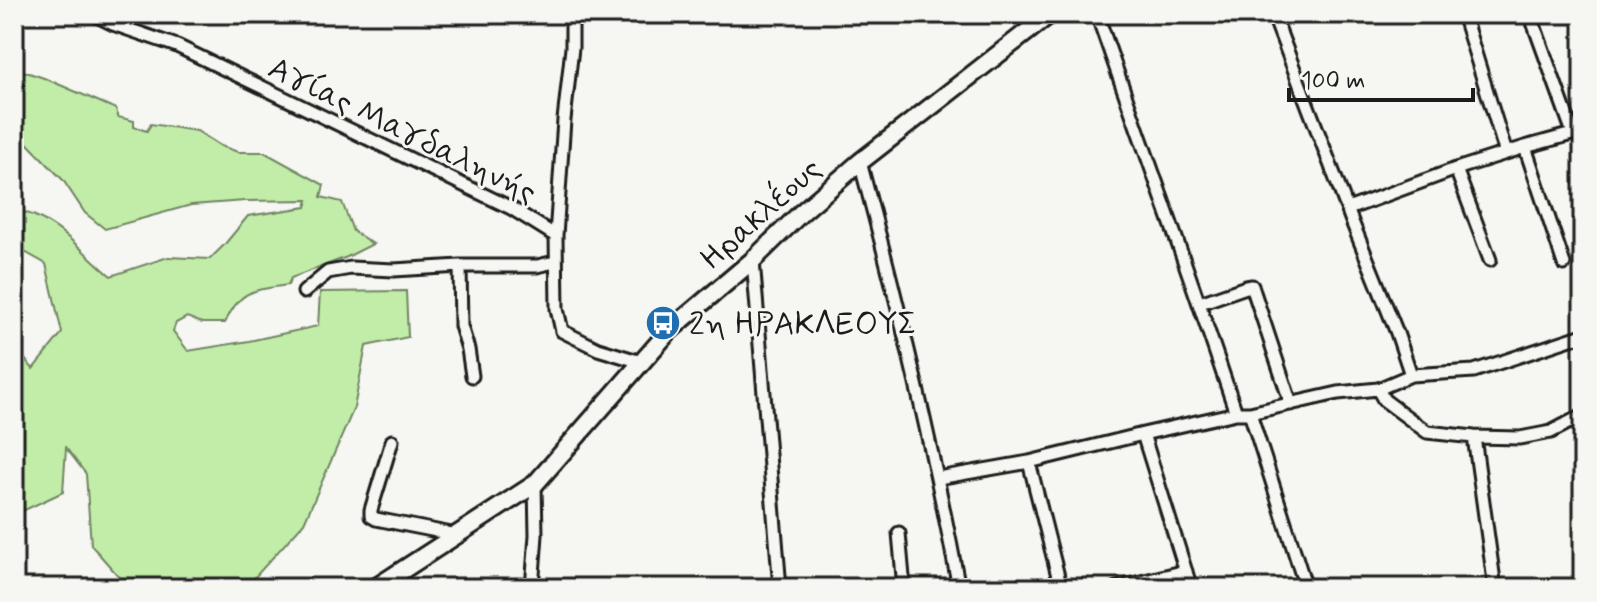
<svg xmlns="http://www.w3.org/2000/svg" width="1597" height="602" viewBox="0 0 1597 602" font-family="Mynerve,sans-serif">
  <style>
    .green { fill: #c2eda9; stroke: #6f8462; stroke-width: 2 }
    .lines { fill: none; stroke-linecap: round; stroke-linejoin: round }
    .street-casing { stroke: #1c1c1c; stroke-width: 17 }
    .secondary-casing { stroke: #1c1c1c; stroke-width: 22 }
    .street { stroke: #f6f6f2; stroke-width: 11 }
    .secondary { stroke: #f6f6f2; stroke-width: 16 }
    .labels { text-anchor: middle; stroke-width: 6; stroke-linejoin: round; paint-order: stroke }
    .street-label { font-size: 32px; fill: #1c1c1c; stroke: #f6f6f2 }
    .poi-label { font-size: 32px; fill: #1c1c1c; stroke: #f6f6f2; text-anchor: start }
  </style>
  <rect width="100%" height="100%" fill="#f6f6f2"/>
  <filter id="ink" filterUnits="userSpaceOnUse"><feTurbulence type="fractalNoise" baseFrequency=".0125" numOctaves="2"/><feDisplacementMap in="SourceGraphic" scale="16" xChannelSelector="R" yChannelSelector="G"/><feConvolveMatrix kernelMatrix="1 2 1 2 8 2 1 2 1" color-interpolation-filters="sRGB"/></filter>
  <g filter="url(#ink)">
    <path class="green" d="M14 68 44 78 116 109 118 117 134 121V127L147 131 151 124 197 131 221 146 238 152H264L324 185 321 197 342 202 353 231 373 244 347 257 291 278 288 285C254 290 240 289 225 323H202L187 317 176 323 173 331 188 351 249 341 318 326 320 292 406 291 408 337 366 346 354 408 304 523 245 588 128 587 91 545 86 474 66 448 63 492 14 515V346L33 369 62 333 46 264 14 246V210C53 215 82 252 111 276L168 257 210 259 225 244 248 216 306 207 308 200 245 201 191 205 105 229 85 213 63 180 27 143 14 139Z"/>
    <g class="lines">
      <g class="street-casing">
        <path id="street" d="M93 14 113 24 177 46 511 208 556 236
          M572 14V48L564 120 556 236 557 309 562 331 598 349 641 362
          M1097 14C1143 147 1192 279 1236 413
          M1463 14 1506 153
          M1530 14 1573 133
          M1525 147 1564 264
          M860 162C898 302 932 444 959 588
          M1456 169 1490 260
          M1348 209 1456 169 1525 147 1583 131
          M753 260 780 588
          M460 266 461 326 468 349 472 376
          M304 292 328 272 351 268 394 270 460 266H537L555 262
          M1200 303 1246 287 1252 286 1291 404
          M1411 375 1474 371 1583 335
          M1378 389 1384 400 1427 432 1474 437 1520 438 1551 432 1583 415
          M1250 413 1306 588
          M1143 434 1191 588
          M1474 437 1495 588
          M392 441 371 510V516L376 519 457 535
          M1029 462 1061 588
          M938 478 1029 462 1143 434 1236 413H1250L1338 393 1378 389 1411 375 1397 333 1353 224 1273 14
          M899 533 904 588
          M532 588 536 535 535 484
          M1116 588 1186 571"/>
      </g>
      <g class="secondary-casing">
        <path id="secondary" d="M375 588 535 484 669 331 753 260 801 213 860 162 1050 14"/>
      </g>
      <use href="#street" class="street"/>
      <use href="#secondary" class="secondary"/>
    </g>
  </g>
  <defs>
    <g id="bus-disc" transform="scale(1.8)"><circle r="9.5" fill="#1f6fb2" stroke="#f6f6f2"/><path d="M-5-6H5V4H4V6H2V4H-2V6H-4V4H-5ZM-3.5-4V0h7V-4ZM-3.5 1.2v1.5H-2V1.2ZM2 1.2v1.5H3.5V1.2Z" fill="#fff"/></g>
  </defs>
  <g fill-rule="evenodd">
    <use href="#bus-disc" x="663" y="323"/>
  </g>
  <g class="labels">
    <g class="street-label">
      <text transform="translate(403 129) rotate(26)" y="11">Αγίας Μαγδαληνής</text>
      <text transform="translate(760 213) rotate(-42)" y="11">Ηρακλέους</text>
    </g>
    <g class="poi-label">
      <text x="689" y="334">2η ΗΡΑΚΛΕΟΥΣ</text>
    </g>
  </g>
  <rect width="1597" height="602" fill="none" stroke="#f6f6f2" stroke-width="48"/>
  <rect x="24" y="24" width="1549" height="554" fill="none" stroke="#1c1c1c" stroke-width="3" filter="url(#ink)"/>
  <path d="M1289 88v12h184v-12" fill="none" stroke="#1c1c1c" stroke-width="4"/>
  <text x="1301" y="88" font-size="24" fill="#1c1c1c" stroke="#f6f6f2" stroke-width="6" paint-order="stroke">100 m</text>
</svg>
